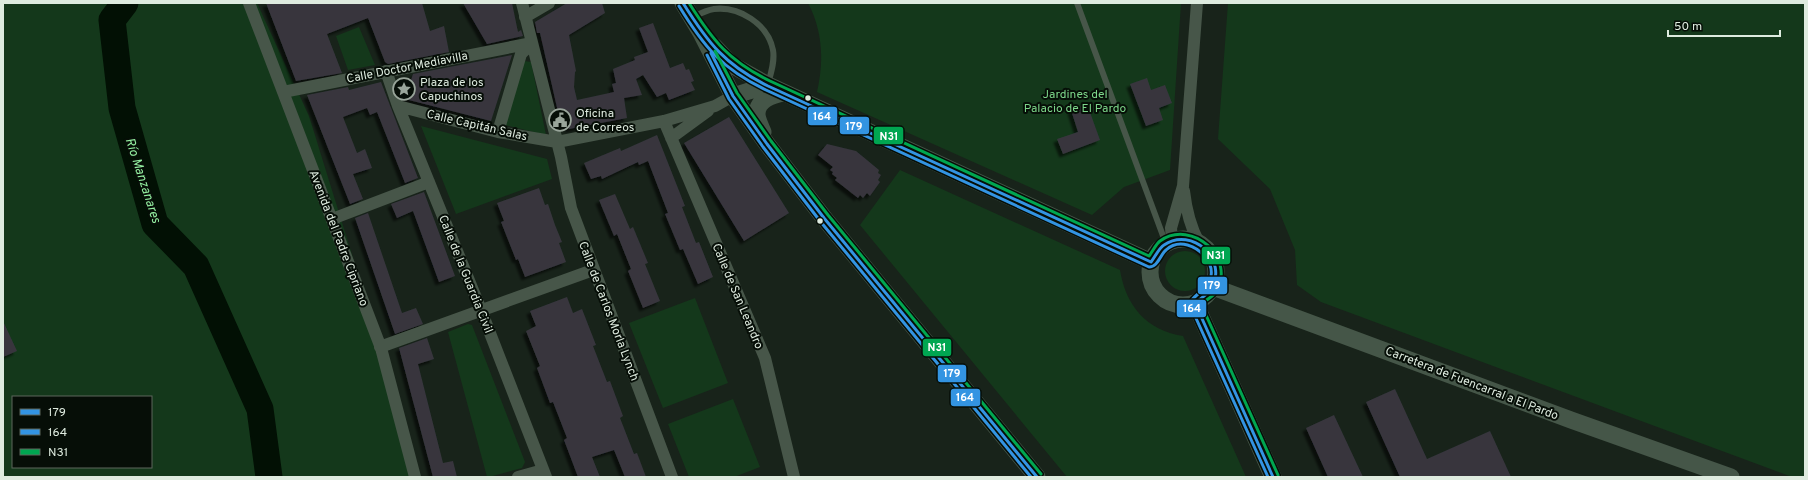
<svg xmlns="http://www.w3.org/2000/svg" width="1808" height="480" viewBox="0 0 1808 480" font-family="Overpass,sans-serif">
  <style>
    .green { fill: #14381b; fill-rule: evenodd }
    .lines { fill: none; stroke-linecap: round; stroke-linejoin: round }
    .river { stroke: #021004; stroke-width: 27 }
    .building { fill: #37363e; filter: url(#shadow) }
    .lane { stroke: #475649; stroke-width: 6 }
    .street { stroke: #475649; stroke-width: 12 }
    .secondary { stroke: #455648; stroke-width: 17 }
    .bus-1-casing { stroke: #060e07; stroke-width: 6 }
    .bus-2-casing { stroke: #060e07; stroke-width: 6 }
    .bus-3-casing { stroke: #060e07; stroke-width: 6 }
    .bus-1 { stroke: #3394e2; stroke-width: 3 }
    .bus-2 { stroke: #3394e2; stroke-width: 3 }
    .bus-3 { stroke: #00a651; stroke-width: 3 }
    .bus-dot { fill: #deebdf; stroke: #060e07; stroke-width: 1.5 }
    .labels { text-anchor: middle; stroke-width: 4; stroke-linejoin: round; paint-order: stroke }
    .street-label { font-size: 12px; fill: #deebdf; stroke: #060e07 }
    .poi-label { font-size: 12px; fill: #deebdf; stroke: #060e07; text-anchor: start }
    .park-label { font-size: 12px; fill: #7dd68a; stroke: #060e07 }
    .water-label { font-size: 13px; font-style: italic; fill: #94efa1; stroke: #060e07 }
    .line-badge { stroke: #060e07; stroke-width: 1.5 }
    .badge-label { font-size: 11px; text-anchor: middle; font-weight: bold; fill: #fff }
  </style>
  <defs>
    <filter id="shadow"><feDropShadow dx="-3.5" dy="3.5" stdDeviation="1" flood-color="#0009"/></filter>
  </defs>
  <rect width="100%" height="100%" fill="#18231a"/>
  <path class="green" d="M3 3H257L309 116 421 477H3ZM13 397H151V467H13Z
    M808 3H1181L1170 170 1124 187 1092 215 817 92C824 62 823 31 808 3Z
    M1228 3H1805V477H1792L1321 302 1297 285 1295 250 1270 189 1218 139Z
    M359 27 375 65 348 70 336 36Z
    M524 61 531 62 546 135 505 125Z
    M421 126 547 159 552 179 456 214Z
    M900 170 1120 270C1126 306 1146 330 1183 336L1246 477H1067L860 225Z
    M1165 271a20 20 0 1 1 40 0a20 20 0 1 1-40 0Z
    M695 298 728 383 663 408 629 323Z
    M468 324 472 325 525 462 522 468 489 477H487L448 332Z
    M733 399 760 467 734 477H689L668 424Z"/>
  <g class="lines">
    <path class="river" d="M125 3 112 20 122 108 155 224 196 266 260 409 269 477"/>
  </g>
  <path class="building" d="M266 3H422L430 31 444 26 449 52 388 64 385 62 368 18 327 34 342 73 296 81Z
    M463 3H512L518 32 521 30 523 36 487 44Z
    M567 3H602L605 13 569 35 576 71 575 72 574 87 577 100 614 92 612 84 616 83 613 69 635 60 634 57 648 52 639 28 653 23 670 68 683 63 686 70 689 69 694 81 691 82 695 90 669 100 666 93 657 97 643 75 636 79 642 95 624 98 627 118 569 129 568 124 561 125 540 33H537L535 22Z
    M512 55 491 121 405 99 413 74Z
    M1147 78 1151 90 1165 85 1172 103 1159 108 1163 120 1146 126 1130 84Z
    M381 82 418 178 405 183 377 112 370 115 367 108 343 117 357 153 365 149 372 168 353 174 363 199 350 204 307 95 348 87 349 90Z
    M1087 104 1100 140 1063 154 1057 139 1078 132 1071 110Z
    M729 117 789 213 744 241 684 143Z
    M657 135 685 206 682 207 696 243 699 242 713 277 698 284 683 249 680 250 665 214 668 213 648 161 639 165 638 162 602 179 601 176 591 179 584 163 620 148 621 151Z
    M827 144 856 151 879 170 878 173 881 175 878 180 880 182 870 196 867 193 863 198 860 195 858 198 835 180 837 178 832 174 833 172 830 170 833 167 818 155Z
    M539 188 545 205 548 204 555 225 562 242 559 243 566 262 525 277 518 259 516 260 501 222 504 221 497 203Z
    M424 192 455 276 439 282 413 211 397 218 391 204Z
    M615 194 630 229 633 227 648 263 645 264 660 301 643 308 628 271 631 269 617 234 614 236 599 200Z
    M368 213 402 313 416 308 423 324 395 334 355 218Z
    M567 297 573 313 582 309 596 345 593 346 607 382 610 381 623 416 620 418 634 454 637 453 646 477H625L614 450 592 457 600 477H578L564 440 567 438 553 402 550 403 537 368 540 366 526 331 536 326 530 311Z
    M3 321 17 351 3 357Z
    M427 338 434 359 418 364 443 463 453 461 457 477H433L399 348Z
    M1395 389 1427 459 1490 431 1511 477H1400L1366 402Z
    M1334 415 1363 477H1328L1306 428Z"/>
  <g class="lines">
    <path class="lane" d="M1077 3 1166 244
      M693 17C699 14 707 10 714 9 739 6 768 24 773 50 775 61 771 73 768 84"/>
    <path class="street" d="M249 3 381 348 415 477
      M522 3 561 157 571 208 672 477
      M525 17 549 3
      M386 71 398 106 481 310 546 477
      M283 92 532 43
      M398 106 498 132 557 142 664 121 715 106 733 96
      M664 121 765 358 794 477
      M498 132 521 54 532 43
      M671 138 708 111
      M1184 191C1186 209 1190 226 1199 243
      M332 219 429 182
      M1172 240 1171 228 1183 186 1197 3
      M380 347 593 270
      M518 477 543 470"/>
    <path class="secondary" d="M683 3 701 33 733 96 767 144 824 218 1037 477
      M714 46 732 65 768 85 1151 262
      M733 96 768 85
      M763 132C761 127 757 119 757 114 757 99 773 95 784 93
      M1150 272a33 33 0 1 1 66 0a33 33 0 1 1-66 0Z
      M1213 287 1571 420 1731 477
      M1195 303 1273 477"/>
    <g class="bus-1-casing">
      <path id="bus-1" d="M683 3C708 43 725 65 768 86L1151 262C1155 257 1159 248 1164 245 1192 226 1229 260 1211 289 1208 294 1200 299 1195 303L1273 477
        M711 53 733 96 767 144 824 218 1037 477"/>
    </g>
    <g class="bus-2-casing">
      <path id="bus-2" d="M679 6C704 47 722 69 766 90L1149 267C1158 267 1160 255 1166 250 1179 238 1197 246 1206 258 1210 263 1212 270 1211 276 1208 291 1190 296 1190 305L1268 477
        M707 55 729 99 763 147 820 221 1031 477"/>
    </g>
    <g class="bus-3-casing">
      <path id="bus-3" d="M689 3C713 41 729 61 770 81L1149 256C1153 251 1156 244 1160 241 1192 218 1238 259 1215 293 1212 297 1205 301 1201 304L1278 475
        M715 51 737 93 771 141 828 215 1041 474"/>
    </g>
    <use href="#bus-1" class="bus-1"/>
    <use href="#bus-2" class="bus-2"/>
    <use href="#bus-3" class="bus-3"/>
  </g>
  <defs>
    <g id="sight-ring" transform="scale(1.15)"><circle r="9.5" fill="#060e07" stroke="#99a59a" stroke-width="1.5"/><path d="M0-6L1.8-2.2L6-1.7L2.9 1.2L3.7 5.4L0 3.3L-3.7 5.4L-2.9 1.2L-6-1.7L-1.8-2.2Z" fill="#99a59a"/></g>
    <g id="civic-ring" transform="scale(1.15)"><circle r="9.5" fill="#060e07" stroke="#99a59a" stroke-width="1.5"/><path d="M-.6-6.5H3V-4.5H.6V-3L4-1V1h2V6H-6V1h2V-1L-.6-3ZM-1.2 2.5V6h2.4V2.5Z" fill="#99a59a"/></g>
  </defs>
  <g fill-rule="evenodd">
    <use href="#sight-ring" x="404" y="89"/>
    <use href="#civic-ring" x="560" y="120"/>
  </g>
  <g class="bus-dot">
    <circle cx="808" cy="98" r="3.5"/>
    <circle cx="820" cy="221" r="3.5"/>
  </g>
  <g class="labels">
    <g class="street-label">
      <text transform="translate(407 67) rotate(-11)" y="4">Calle Doctor Mediavilla</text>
      <text transform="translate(477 125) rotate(13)" y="4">Calle Capitán Salas</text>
      <text transform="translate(339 238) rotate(69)" y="4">Avenida del Padre Cipriano</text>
      <text transform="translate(466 274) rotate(68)" y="4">Calle de la Guardia Civil</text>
      <text transform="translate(738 296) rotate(67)" y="4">Calle de San Leandro</text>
      <text transform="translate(609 311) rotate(69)" y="4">Calle de Carlos Morla Lynch</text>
      <text transform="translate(1472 383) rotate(21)" y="4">Carretera de Fuencarral a El Pardo</text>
    </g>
    <g class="poi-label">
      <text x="420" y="86">Plaza de los<tspan x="420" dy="14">Capuchinos</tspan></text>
      <text x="576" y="117">Oficina<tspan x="576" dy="14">de Correos</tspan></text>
    </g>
    <g class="park-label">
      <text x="1075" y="98">Jardines del<tspan x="1075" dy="14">Palacio de El Pardo</tspan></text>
    </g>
    <g class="water-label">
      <text transform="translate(144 180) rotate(72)" y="5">Río Manzanares</text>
    </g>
  </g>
  <g class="line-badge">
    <rect x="807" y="106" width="31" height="20" rx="4" fill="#3394e2"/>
    <rect x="839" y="116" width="31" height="19" rx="4" fill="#3394e2"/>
    <rect x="873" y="126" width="31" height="19" rx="4" fill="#00a651"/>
    <rect x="1201" y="246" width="30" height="19" rx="4" fill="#00a651"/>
    <rect x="1197" y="276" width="31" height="19" rx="4" fill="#3394e2"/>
    <rect x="1176" y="299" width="31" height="19" rx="4" fill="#3394e2"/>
    <rect x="922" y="338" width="30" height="19" rx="4" fill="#00a651"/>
    <rect x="937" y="364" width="30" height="19" rx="4" fill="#3394e2"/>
    <rect x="950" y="388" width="31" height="19" rx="4" fill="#3394e2"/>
  </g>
  <g class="badge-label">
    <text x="822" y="120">164</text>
    <text x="854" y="130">179</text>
    <text x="889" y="140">N31</text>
    <text x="1216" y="259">N31</text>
    <text x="1212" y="289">179</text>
    <text x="1192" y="312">164</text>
    <text x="937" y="351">N31</text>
    <text x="952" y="377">179</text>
    <text x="965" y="401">164</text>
  </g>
  <rect width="1808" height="480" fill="none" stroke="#deebdf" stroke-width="8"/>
  <rect x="12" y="396" width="140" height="72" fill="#060e07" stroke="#5c665d"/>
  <rect x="20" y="409" width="20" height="6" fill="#3394e2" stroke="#5c665d"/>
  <text x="48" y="416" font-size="12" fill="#deebdf">179</text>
  <rect x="20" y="429" width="20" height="6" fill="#3394e2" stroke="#5c665d"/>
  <text x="48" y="436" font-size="12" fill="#deebdf">164</text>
  <rect x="20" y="449" width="20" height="6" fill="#00a651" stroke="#5c665d"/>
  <text x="48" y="456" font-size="12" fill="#deebdf">N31</text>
  <path d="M1668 30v6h112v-6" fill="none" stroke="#deebdf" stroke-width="2"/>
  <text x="1674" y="30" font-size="12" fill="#deebdf" stroke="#060e07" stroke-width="3" paint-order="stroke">50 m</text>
</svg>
